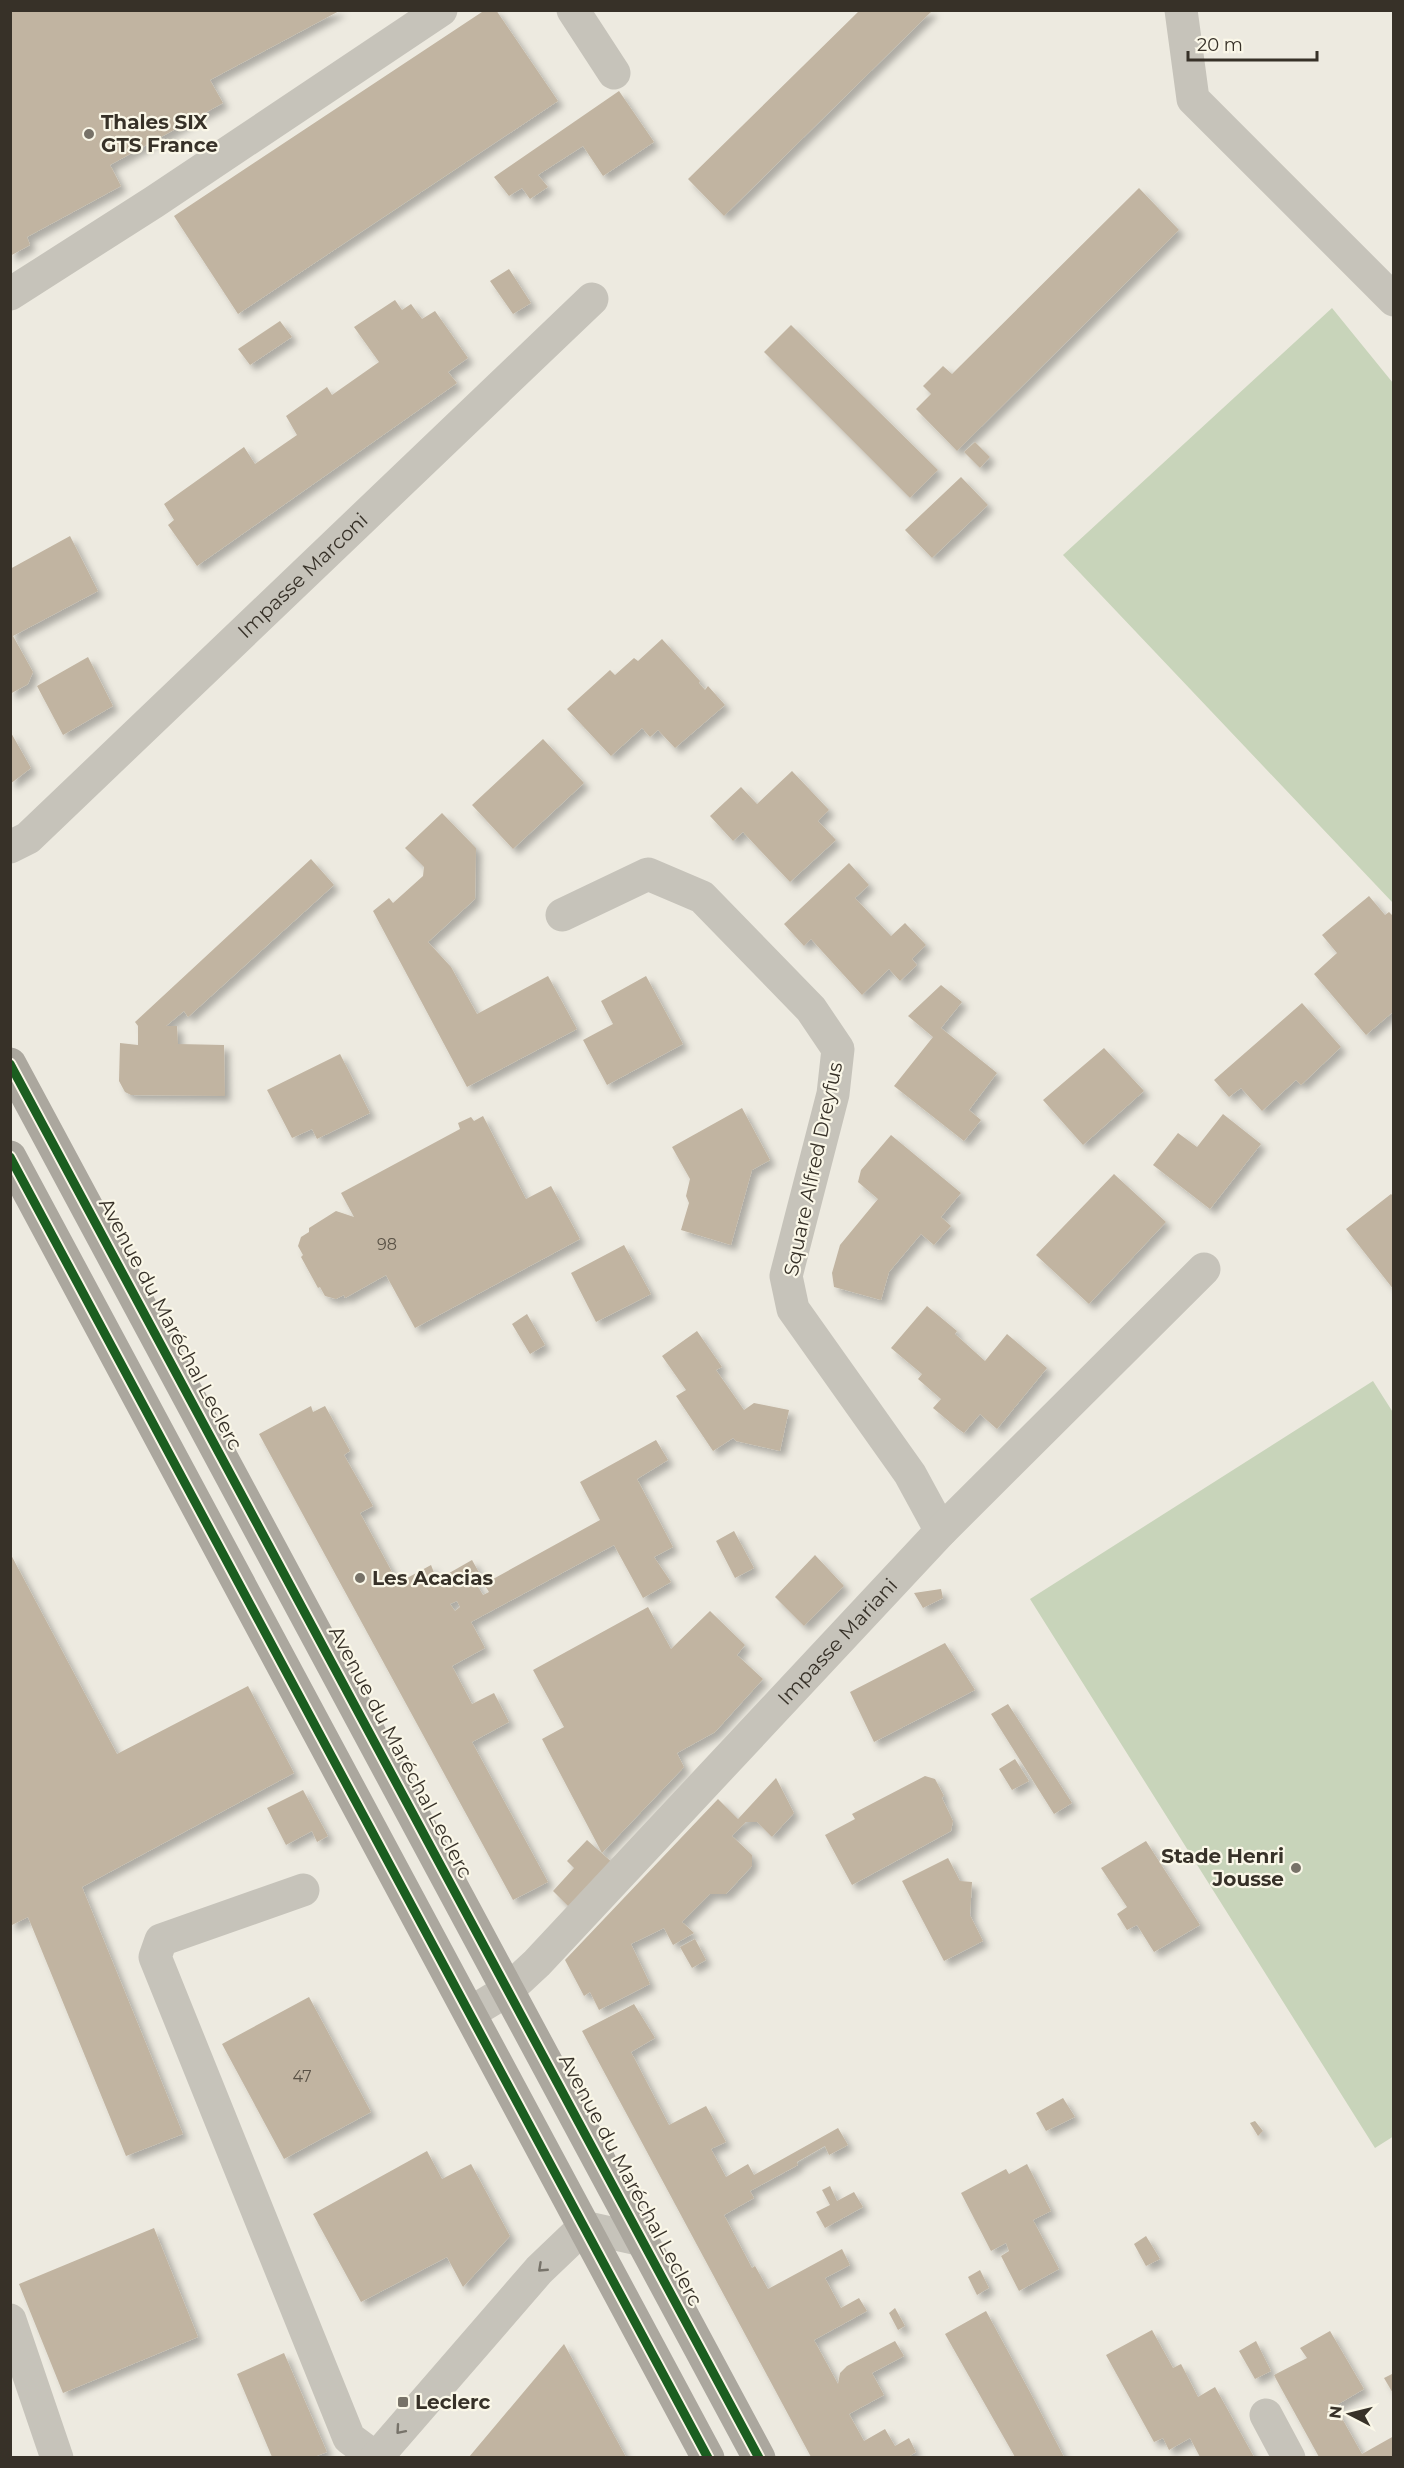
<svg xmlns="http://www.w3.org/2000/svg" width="1404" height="2468" viewBox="0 0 1404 2468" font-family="Montserrat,sans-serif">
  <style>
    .green { fill: #c8d4ba }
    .building { fill: #c1b4a1; fill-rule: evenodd; filter: url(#shadow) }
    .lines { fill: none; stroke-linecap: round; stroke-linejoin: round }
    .minor { stroke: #c6c3ba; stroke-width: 33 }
    .major { stroke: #aba79e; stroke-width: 33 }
    .cycleway-casing { stroke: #faf7e8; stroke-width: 13 }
    .cycleway { stroke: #1b5e20; stroke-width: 9 }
    .oneway { stroke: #77736a }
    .poi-dot { fill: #777268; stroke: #faf7e8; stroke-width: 2 }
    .labels { text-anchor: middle; stroke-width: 4.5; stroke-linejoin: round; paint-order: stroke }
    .number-label { font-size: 16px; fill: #5a5246 }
    .poi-label { font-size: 20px; font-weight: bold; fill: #373128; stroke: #faf7e8; text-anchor: start }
    .street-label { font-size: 20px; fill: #373128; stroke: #faf7e8 }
  </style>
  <defs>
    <filter id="shadow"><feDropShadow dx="5.5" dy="5.5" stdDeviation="3" flood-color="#0004"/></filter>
  </defs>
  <rect width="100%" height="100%" fill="#edeae0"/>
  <path class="green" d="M1332 308 1393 383V903L1063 555Z
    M1373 1381 1394 1414V2136L1375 2148 1030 1599Z"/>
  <path class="building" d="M10 10H341L210 80 223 103 110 165 121 186 27 237 30 245 10 256Z
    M485 10H496L558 101 238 314 174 216Z
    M860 10H933L724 216 688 179Z
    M619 91 654 142 603 176 583 146 538 175 548 187 530 199 522 188 509 196 494 177Z
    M1139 188 1179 230 957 451 916 409 931 394 923 386 943 366 952 374Z
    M509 269 531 303 513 314 490 281Z
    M395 300 402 310 411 304 422 319 435 311 468 358 448 372 457 383 197 566 168 525 174 520 164 504 244 447 255 464 297 435 286 416 327 387 332 395 379 362 354 327Z
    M280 321 292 337 250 365 238 349Z
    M791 325 938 470 910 498 764 352Z
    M975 442 990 457 980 468 964 452Z
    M961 477 988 505 932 558 905 530Z
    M70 536 98 591 13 636 33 672 28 684 10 694V569Z
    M662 639 700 681 699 683 705 690 708 686 725 705 675 748 658 730 650 737 642 728 611 756 567 709 610 670 615 675 634 658 638 661Z
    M88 657 113 706 63 735 37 686Z
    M10 731 31 768 10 784Z
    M543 739 584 783 513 849 472 805Z
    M792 771 829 810 818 821 836 840 790 882 743 832 733 841 710 816 741 787 757 804Z
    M442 813 476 848 475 899 428 942 451 967 477 1014 548 976 577 1029 467 1087 373 911 389 898 393 903 423 876 424 867 405 848Z
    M311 859 334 885 188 1017 184 1011 166 1026H177L178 1044 224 1045 225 1096 131 1095 125 1092 119 1081 120 1043 138 1045V1026L135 1022Z
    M849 863 869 885 855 898 891 936 905 923 926 945 912 959 917 965 900 981 889 969 862 995 811 939 804 946 784 924Z
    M1369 896 1385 915 1389 912 1394 917V1011L1366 1035 1314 974 1337 953 1322 935Z
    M646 976 683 1044 607 1085 583 1040 613 1024 601 1001Z
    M941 985 962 1002 941 1028 997 1073 969 1110 981 1120 964 1141 894 1086 933 1037 908 1016Z
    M1302 1003 1341 1047 1301 1085 1296 1080 1262 1111 1241 1088 1229 1097 1214 1080Z
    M1104 1048 1144 1091 1083 1145 1043 1100Z
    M340 1054 370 1113 317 1139 312 1129 292 1138 267 1090Z
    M742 1108 770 1160 752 1170 731 1245 681 1230 689 1203 686 1196 690 1179 672 1147Z
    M1223 1114 1261 1144 1210 1209 1153 1165 1178 1133 1197 1147Z
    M483 1116 526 1199 551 1186 580 1239 415 1328 386 1275 345 1298 344 1295 336 1299 325 1296 320 1287 318 1288 301 1257 303 1255 298 1246 301 1237 309 1232V1228L336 1211 354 1217 341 1193 460 1129 458 1123 471 1117 474 1121Z
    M891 1135 961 1193 941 1217 951 1226 934 1245 921 1234 889 1272 881 1300 834 1287 832 1273 840 1245 878 1199 858 1182 861 1170Z
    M1114 1174 1166 1222 1089 1304 1036 1255Z
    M1391 1194 1394 1197V1290L1346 1229Z
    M624 1245 651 1294 596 1322 571 1273Z
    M927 1306 957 1331 955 1334 985 1361 1007 1334 1047 1368 997 1429 980 1414 964 1433 957 1428 933 1408 941 1399 918 1379 922 1374 891 1348Z
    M527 1314 545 1345 530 1354 512 1324Z
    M697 1331 722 1367 716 1370 744 1410 754 1403 789 1410 780 1451 736 1441 733 1438 713 1451 676 1396 686 1390 662 1356Z
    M311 1406 313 1412 325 1406 350 1451 344 1455 373 1506 360 1513 398 1583 431 1565 437 1580 472 1560 481 1576 474 1580 483 1595 489 1592 484 1584 600 1520 580 1482 656 1440 668 1460 637 1479 673 1547 654 1557 671 1582 643 1598 614 1545 471 1622 485 1648 452 1666 472 1704 494 1693 509 1722 472 1742 548 1882 513 1900 259 1434ZM457 1601 460 1607 455 1611 450 1604Z
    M734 1531 754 1568 735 1578 716 1541Z
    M10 1553 117 1754 248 1686 294 1773 82 1887 183 2134 126 2156 28 1917 10 1926Z
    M815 1555 844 1586 804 1626 775 1597Z
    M941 1589 943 1598 923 1608 914 1593Z
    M648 1607 671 1649 710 1611 745 1645 737 1655 763 1679 715 1732 677 1753 684 1767 602 1853 542 1739 564 1727 533 1670Z
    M945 1643 975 1690 874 1742 850 1692Z
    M1008 1704 1072 1803 1054 1814 991 1714Z
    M1015 1759 1029 1781 1012 1790 999 1769Z
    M925 1776 935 1779 944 1796 942 1798 953 1821 951 1831 852 1885 825 1835 855 1819 852 1814Z
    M776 1778 794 1813 772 1837 757 1822H746L732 1836 752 1855V1866L726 1894H710L682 1922 694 1933 673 1945 664 1928 631 1944 650 1984 599 2010 590 1992 584 1996 565 1960 718 1799 738 1819Z
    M303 1790 328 1836 317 1842 312 1831 286 1845 267 1808Z
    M587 1840 615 1865 572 1910 553 1891 574 1868 567 1861Z
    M1146 1841 1200 1925 1154 1952 1137 1925 1127 1930 1117 1914 1127 1907 1101 1868Z
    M948 1858 960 1881 972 1882 970 1915 983 1941 944 1961 902 1881Z
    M695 1939 706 1960 692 1968 680 1947Z
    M309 1997 371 2112 284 2159 222 2044Z
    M634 2004 655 2038 631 2052 669 2125 706 2106 726 2142 711 2149 726 2177 748 2164 754 2175 838 2128 848 2145 829 2155 825 2146 797 2162 798 2165 750 2191 754 2198 724 2215 752 2268 755 2266 768 2289 842 2249 850 2265 825 2278 841 2308 859 2298 867 2311 814 2340 838 2384 840 2373 847 2366 895 2341 904 2356 872 2373 884 2395 849 2414 864 2441 885 2429 895 2446 909 2438 916 2452 908 2457H811L582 2031Z
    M1063 2098 1075 2117 1046 2131 1036 2113Z
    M1255 2121 1263 2131 1258 2136 1250 2123Z
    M427 2151 442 2179 471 2164 510 2236 463 2287 447 2257 361 2302 313 2214Z
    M1027 2164 1051 2211 1033 2220 1059 2269 1019 2291 1001 2256 1009 2251 1006 2243 991 2251 961 2193 1006 2169 1009 2174Z
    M830 2186 837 2201 854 2192 863 2207 825 2228 816 2212 830 2205 822 2190Z
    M154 2228 198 2337 63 2393 19 2284Z
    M1146 2236 1160 2259 1146 2266 1134 2244Z
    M980 2270 989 2288 977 2295 968 2277Z
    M895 2308 905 2326 898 2330 889 2313Z
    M986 2311 1032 2396 1064 2457H1015L945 2334Z
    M1152 2330 1173 2368 1181 2364 1198 2397 1215 2387 1254 2457H1200L1190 2438 1169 2450 1163 2438 1154 2442 1106 2355Z
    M1330 2331 1364 2389 1335 2406 1362 2454 1394 2436V2457H1319L1276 2379 1274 2375 1307 2358 1300 2348Z
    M1256 2341 1271 2371 1255 2379 1239 2351Z
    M564 2344 626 2457H469Z
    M284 2353 327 2452 314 2457H272L237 2374Z
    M1394 2373V2395L1384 2378Z"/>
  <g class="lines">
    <g class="minor">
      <path d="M573 10 614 73"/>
      <path d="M1181 10 1193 99 1394 300"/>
      <path d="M10 294 154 202 441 10"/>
      <path id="s1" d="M10 847 28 838 592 299"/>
      <path d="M562 915 648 874 702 897 811 1009 838 1049 833 1094 786 1276 793 1309 910 1474 941 1531"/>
      <path d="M303 1890 161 1940 155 1957 349 2438 376 2458"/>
      <path id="s2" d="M470 2013 508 1990 537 1963 941 1531 1204 1269"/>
      <path d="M10 2320 57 2458"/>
      <path d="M1266 2415 1289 2458"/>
      <path d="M376 2458 539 2270 584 2227 642 2240"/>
    </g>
    <path class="major" d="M10 1064 759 2458
      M10 1157 708 2458"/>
    <g class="cycleway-casing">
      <path id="cycleway" d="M10 1064 759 2458
        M10 1157 708 2458"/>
    </g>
    <use href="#cycleway" class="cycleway"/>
  </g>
  <defs><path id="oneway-chevron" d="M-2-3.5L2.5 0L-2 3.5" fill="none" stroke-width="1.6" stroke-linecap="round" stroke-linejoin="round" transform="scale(1.5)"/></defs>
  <g class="oneway">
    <use href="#oneway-chevron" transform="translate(542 2268) rotate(137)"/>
    <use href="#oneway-chevron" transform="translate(400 2430) rotate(131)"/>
  </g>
  <g class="poi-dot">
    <circle cx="89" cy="134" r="6"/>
    <circle cx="360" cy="1578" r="6"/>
    <circle cx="1296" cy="1868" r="6"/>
    <rect x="397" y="2396" width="12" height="12" rx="3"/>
  </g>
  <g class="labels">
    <g class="number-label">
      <text x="387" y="1250">98</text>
      <text x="302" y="2082">47</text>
    </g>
    <g class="poi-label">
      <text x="101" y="129">Thales SIX<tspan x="101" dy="23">GTS France</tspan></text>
      <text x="372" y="1585">Les Acacias</text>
      <text x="1284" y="1863" text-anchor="end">Stade Henri<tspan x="1284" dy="23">Jousse</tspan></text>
      <text x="415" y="2409">Leclerc</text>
    </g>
    <g class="street-label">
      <text dy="7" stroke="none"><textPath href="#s1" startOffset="400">Impasse Marconi</textPath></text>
      <text transform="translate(813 1169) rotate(-78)" y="7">Square Alfred Dreyfus</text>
      <text transform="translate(171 1324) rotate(62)" y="7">Avenue du Maréchal Leclerc</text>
      <text dy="7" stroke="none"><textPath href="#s2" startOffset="524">Impasse Mariani</textPath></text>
      <text transform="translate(401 1752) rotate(62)" y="7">Avenue du Maréchal Leclerc</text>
      <text transform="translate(631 2180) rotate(62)" y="7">Avenue du Maréchal Leclerc</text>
    </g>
  </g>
  <rect width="1404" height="2468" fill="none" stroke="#373128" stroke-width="24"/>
  <g transform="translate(1350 2414) rotate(277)" stroke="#faf7e8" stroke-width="4.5" paint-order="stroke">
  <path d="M0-4.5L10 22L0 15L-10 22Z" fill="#373128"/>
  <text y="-9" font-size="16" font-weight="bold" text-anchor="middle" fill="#373128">N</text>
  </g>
  <path d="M1188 51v9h129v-9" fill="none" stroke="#373128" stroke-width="3"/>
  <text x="1197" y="51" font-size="18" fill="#373128" stroke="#faf7e8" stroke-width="4.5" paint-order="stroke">20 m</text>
</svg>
